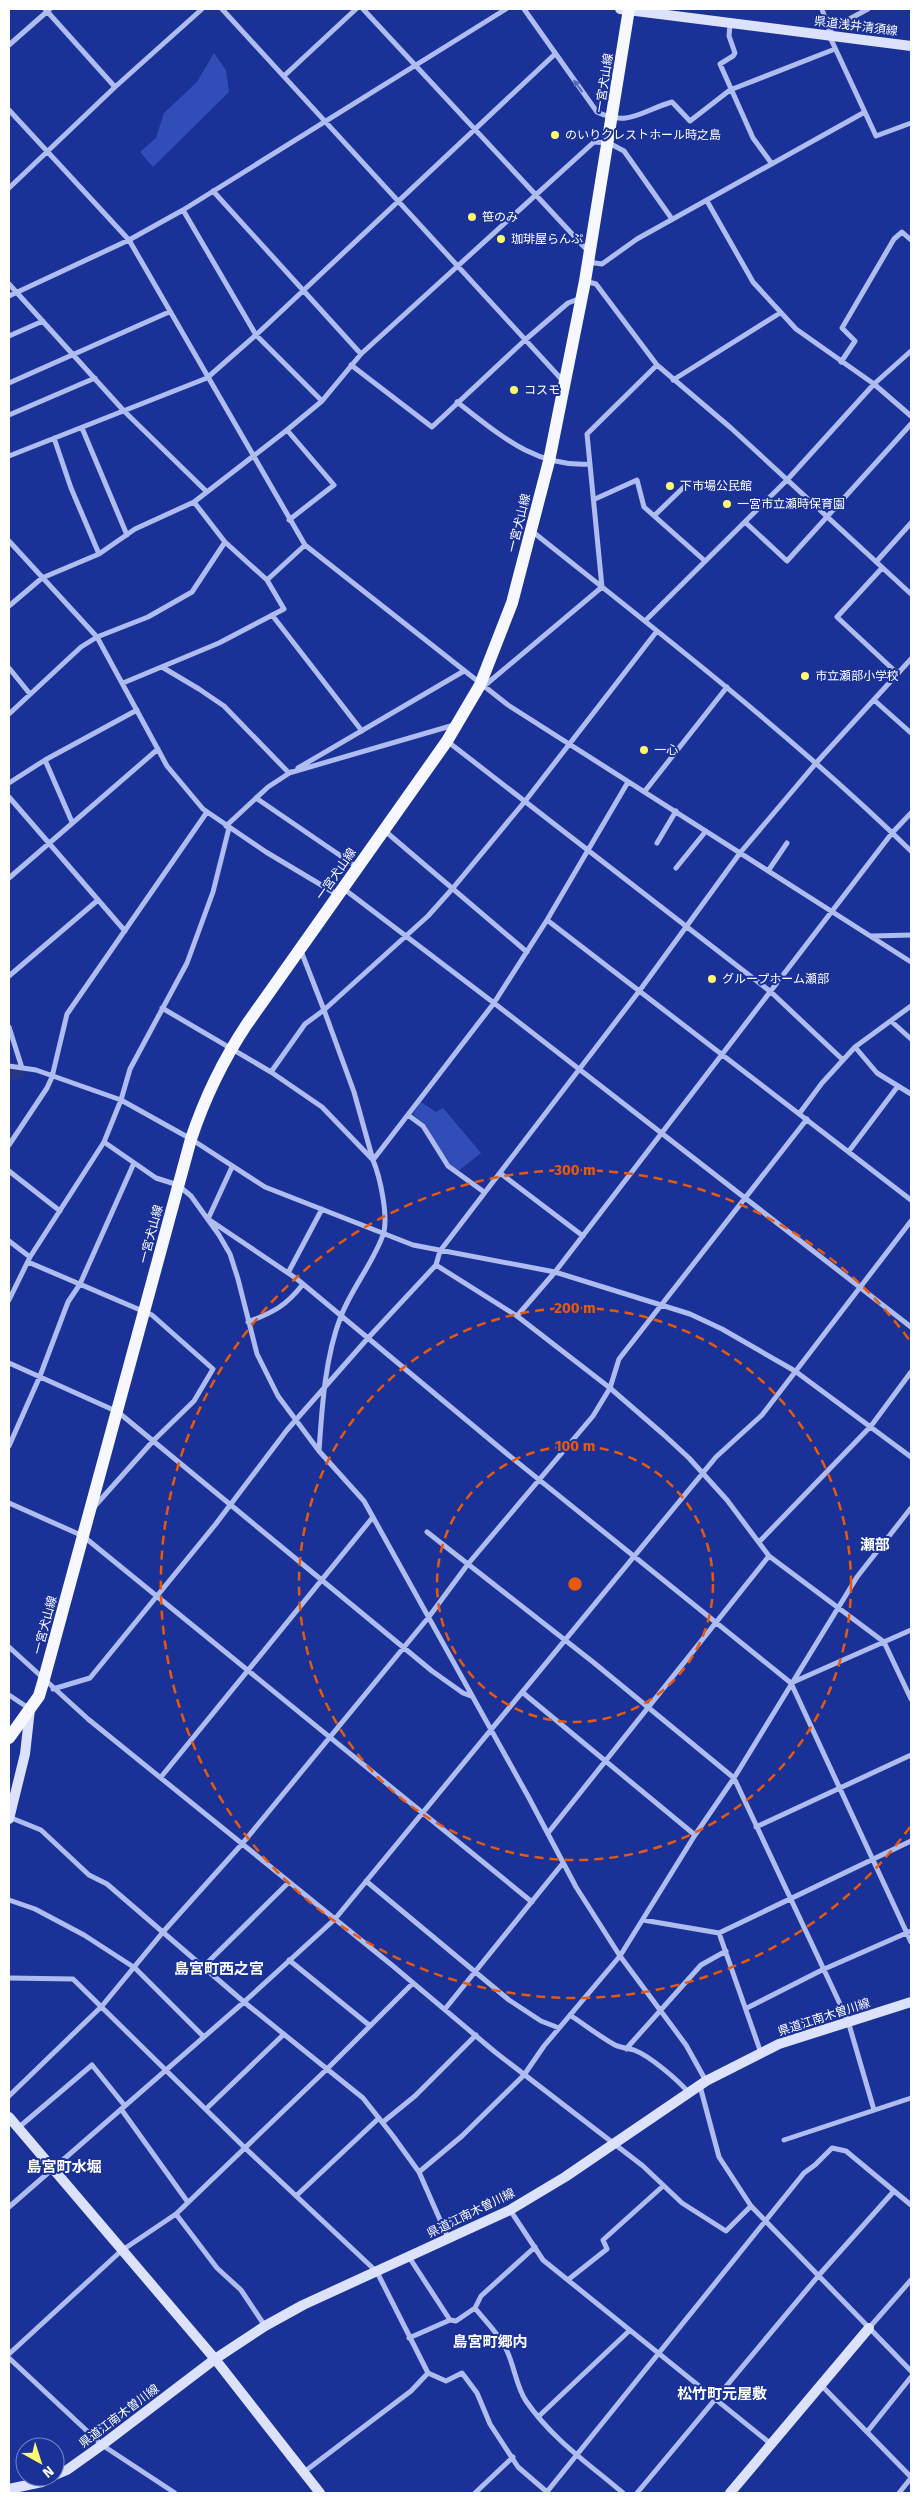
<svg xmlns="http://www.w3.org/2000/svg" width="920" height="2502" viewBox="0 0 920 2502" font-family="'Fira Sans','Noto Sans JP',sans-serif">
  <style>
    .green { fill: #314db7 }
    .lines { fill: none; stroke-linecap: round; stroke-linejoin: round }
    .river { stroke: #253785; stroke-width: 16 }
    .street { stroke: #aebcf0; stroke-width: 5 }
    .secondary { stroke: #dce2fb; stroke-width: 10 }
    .primary { stroke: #f7f8ff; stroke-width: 12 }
    .oneway { fill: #5569bb }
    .ring { fill: none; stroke: #e8590c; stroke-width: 2.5; stroke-dasharray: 9 6 }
    .poi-dot { fill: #fff96d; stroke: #1a3297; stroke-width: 2 }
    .labels { text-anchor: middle; stroke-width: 4; stroke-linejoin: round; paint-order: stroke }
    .street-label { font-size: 12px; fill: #fff; stroke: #1a3297 }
    .poi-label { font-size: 12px; fill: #fff; stroke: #1a3297; text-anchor: start }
    .quarter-label { font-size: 15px; font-weight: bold; fill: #fff; stroke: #1a3297 }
    .centre { fill: #e8590c; stroke: #1a3297; stroke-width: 2.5 }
    .ring-label { font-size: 15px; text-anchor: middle; font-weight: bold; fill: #e8590c; stroke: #1a3297; stroke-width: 4; stroke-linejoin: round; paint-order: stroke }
  </style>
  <rect width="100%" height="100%" fill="#1a3297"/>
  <path class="green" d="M214 53 226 70 229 92 153 167 140 152 156 138 164 113 197 82Z
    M421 1102 436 1112 443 1108 481 1153 457 1172 446 1164 426 1125 413 1114Z"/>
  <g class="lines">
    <path class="river" d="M9 1072 18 1071"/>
    <path class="street" d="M45 9 115 87
      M222 9 564 382
      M363 9 588 251
      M524 9 597 112C629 127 641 111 672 102L690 121 730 90 835 49
      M822 9 829 30
      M868 9 829 30V35L876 136 911 123
      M730 24 729 36 735 53 733 56 720 64 753 138 772 164
      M9 45 50 9
      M285 75 356 9
      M9 110 129 240 305 545 508 705 911 962
      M9 188 115 87 202 9
      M213 191 361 354
      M707 201 753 282 796 329 874 384 911 416
      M183 210 256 335 322 401
      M588 262 602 264 637 239 863 113
      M585 281 596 284 657 365 731 428 911 594
      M9 284 124 411 207 492
      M9 296 129 240 183 210 506 9
      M9 336 43 321
      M841 362 855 341 842 328 894 239 902 232 911 240
      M351 365 432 427 525 340 568 303 581 298
      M673 380 780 313
      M9 383 169 312
      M457 402C499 434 534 467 589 464
      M9 415 95 378
      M82 428 127 535
      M287 430 334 485 289 520
      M54 438 71 488 99 554
      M9 456 207 378 256 335 555 54
      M595 499 637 480 644 507 705 561
      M655 515 689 482
      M745 522 787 561 911 424
      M533 532C662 635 793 736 911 851
      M9 541 97 637 167 766 203 809 266 852 338 895
      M876 562 911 523
      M882 568 837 617 898 674
      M267 580 305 545
      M9 606 42 578 99 554 135 529 194 502 287 430 322 401 361 354 594 142 609 143 624 151 672 219
      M272 615 362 731
      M645 621 787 480 874 384 911 351
      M911 659 817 762 740 853 640 990 440 1251 436 1265 517 1316 610 1388 663 1434 689 1458 727 1500 769 1556 884 1642 911 1699
      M162 667 199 689 224 706 289 773 454 725
      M9 668 30 694
      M123 683 219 643 284 609 267 580 225 542 194 502
      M483 687 602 587 587 434 657 365
      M874 700 911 733
      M9 714 81 647 97 637 148 617 192 592 225 542
      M447 741 771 992 843 1060
      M298 768 464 671
      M9 783 45 760
      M645 791 727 687
      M9 797 125 931
      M256 798 357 867
      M72 822 45 760 137 710
      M226 826 268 787 291 772
      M385 831 527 952
      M657 843 676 811
      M676 868 706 831
      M768 871 787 843
      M9 878 158 749
      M344 889 494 1003 911 1327
      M547 920 911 1200
      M872 936 911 935
      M301 951 324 1010 428 916 453 888 526 800 657 631
      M9 976 98 900
      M162 1008 271 1072 322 1107 373 1160C380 1177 389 1217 383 1235 373 1263 352 1288 341 1316 325 1357 322 1407 319 1451
      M891 1021 911 1039
      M9 1027 22 1068
      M855 1047 877 1073 911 1094
      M9 1066 36 1070 121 1100 191 1139 265 1187 413 1245 555 1272 690 1314 722 1329 795 1371 911 1457
      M271 1072 305 1024 324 1010 354 1092 373 1160
      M799 1114 822 1083 855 1047 911 1006
      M408 1115 423 1126 448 1166 484 1192
      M104 1142 156 1178 178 1185 191 1196 219 1235 230 1254 238 1279 257 1354 278 1396 319 1451 364 1501 529 1798 576 1887 620 1956 686 2045 706 2081
      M9 1145 47 1088 52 1077 67 1014 207 812
      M849 1151 898 1086
      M373 1160 494 1003 547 920 628 782
      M232 1167 208 1219 297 1279 506 1453 791 1683 911 1942
      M9 1171 60 1211
      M500 1173 583 1236
      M9 1241 30 1257
      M28 1262 152 1315 213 1369 194 1401 153 1441 94 1507
      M288 1273 322 1209
      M9 1300 30 1257 104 1142 121 1100 130 1069 187 963 213 892 229 828
      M517 1316 555 1272 892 833 911 813
      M248 1322C274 1312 286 1306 303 1284
      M9 1363 118 1412 432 1671 463 1693 471 1696
      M9 1446 40 1376 68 1302 80 1284 134 1163
      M9 1503 83 1536 532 1902
      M427 1532 593 1662 734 1778 848 2021 874 2110
      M759 1542 871 1426 911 1372
      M9 1647 88 1719 393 1966 495 2052 643 2166 682 2203 726 2231 751 2206
      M791 1683 911 1630
      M53 1689 90 1678 215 1525 287 1430 368 1338 436 1265
      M522 1692 695 1835 734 1778 857 1577 911 1508
      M9 1695 30 1709
      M161 1777 373 1517
      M9 1817 41 1830 89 1875 107 1884 244 2002 363 2098 393 2136 419 2172 448 2238
      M756 1827 911 1755
      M548 1833 769 1556
      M366 1881 509 2000 541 2021 559 2028
      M9 1900 35 1909 84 1935 135 1968 203 2036
      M643 1920 719 1933 911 1841
      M719 1933 761 2053
      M289 1960 369 2025
      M203 1967 289 1882
      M9 1978 73 1979 244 2147 377 2272 428 2373 446 2381 462 2373 477 2393 490 2424 518 2467 547 2492
      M747 2008 822 1970 911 1931
      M445 2009 563 1863
      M570 2015C585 2025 599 2036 615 2045 621 2048 628 2048 634 2050 650 2056 678 2080 689 2093
      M626 2049 701 1965 726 1951
      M700 2086 719 2157 751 2206 911 2371
      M9 2096 102 2006 163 1932 242 1844 428 1618 468 1564 593 1416 610 1388 619 1359 807 1119
      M121 2109 187 2201
      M206 2109 284 2034
      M383 2122 415 2096 476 2035
      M18 2128 92 2065 125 2106
      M784 2140 911 2098
      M419 2172 462 2136 524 2075 544 2046 620 1956 695 1835
      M296 2196 379 2118
      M9 2207 244 2002 335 1919 716 1457 762 1415 911 1221
      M510 2210 543 2260 771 2444
      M176 2214 217 2268 241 2290 265 2326
      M409 2257 450 2320
      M569 2279 607 2249 603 2240 663 2186
      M475 2308C485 2321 501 2336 507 2351 515 2368 516 2386 526 2401 552 2439 589 2464 623 2493
      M869 2328 911 2280
      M409 2338 450 2320 456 2321 475 2308 481 2296 535 2247
      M9 2354 121 2251 176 2214 327 2069 413 1983
      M9 2358 102 2445 175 2493
      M821 2385 911 2477
      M538 2417 629 2331
      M867 2432 911 2377
      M304 2472 411 2391 428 2373
      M475 2493 513 2457
      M546 2493 804 2173 815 2165 832 2148 846 2151 911 2205
      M637 2493 819 2275 894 2191
      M899 2493 911 2478"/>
    <path class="secondary" d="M620 9 911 46
      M9 1819 25 1754 30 1709
      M9 2117 215 2359 320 2493
      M55 2475 67 2470 102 2445 215 2359 265 2326 303 2305 510 2210 565 2177 706 2081 779 2044 911 2002
      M9 2489 42 2482 51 2477
      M730 2493 869 2328"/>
    <path class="primary" d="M9 1738 39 1696 44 1679 191 1139C205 1097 223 1060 247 1024L447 741 480 685 512 603 549 461 585 281 629 9"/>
  </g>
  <defs><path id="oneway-solid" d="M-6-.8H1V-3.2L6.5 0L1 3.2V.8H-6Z" transform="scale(1.25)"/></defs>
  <use class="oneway" href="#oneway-solid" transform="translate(578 86) rotate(-126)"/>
  <g class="ring">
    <circle cx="575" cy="1584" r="138"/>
    <circle cx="575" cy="1584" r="276"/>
    <path d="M910 1827A414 414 0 1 1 910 1341"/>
  </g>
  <g class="poi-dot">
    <circle cx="555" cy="135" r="5"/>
    <circle cx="472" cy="217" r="5"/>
    <circle cx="501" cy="239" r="5"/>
    <circle cx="514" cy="390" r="5"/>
    <circle cx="670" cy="486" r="5"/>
    <circle cx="727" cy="504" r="5"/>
    <circle cx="805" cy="676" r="5"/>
    <circle cx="644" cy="750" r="5"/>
    <circle cx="712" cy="979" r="5"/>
  </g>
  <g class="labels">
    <g class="street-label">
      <text transform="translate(856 26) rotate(7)" y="4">県道浅井清須線</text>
      <text transform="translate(604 83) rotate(-81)" y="4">一宮犬山線</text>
      <text transform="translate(519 523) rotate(-76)" y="4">一宮犬山線</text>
      <text transform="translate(336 874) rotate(-55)" y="4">一宮犬山線</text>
      <text transform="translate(151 1234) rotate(-75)" y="4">一宮犬山線</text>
      <text transform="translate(45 1625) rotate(-75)" y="4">一宮犬山線</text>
      <text transform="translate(824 2017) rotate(-18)" y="4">県道江南木曽川線</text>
      <text transform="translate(471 2213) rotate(-26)" y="4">県道江南木曽川線</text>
      <text transform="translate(119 2416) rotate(-37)" y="4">県道江南木曽川線</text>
    </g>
    <g class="poi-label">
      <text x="565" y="139">のいりクレストホール時之島</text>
      <text x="482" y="221">笹のみ</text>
      <text x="511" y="243">珈琲屋らんぷ</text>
      <text x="524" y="394">コスモ</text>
      <text x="680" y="490">下市場公民館</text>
      <text x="737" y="508">一宮市立瀬時保育園</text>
      <text x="815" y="680">市立瀬部小学校</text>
      <text x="654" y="754">一心</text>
      <text x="722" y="983">グループホーム瀬部</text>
    </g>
    <g class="quarter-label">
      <text x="875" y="1550">瀬部</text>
      <text x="219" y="1974">島宮町西之宮</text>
      <text x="64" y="2172">島宮町水堀</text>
      <text x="490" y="2347">島宮町郷内</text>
      <text x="722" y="2399">松竹町元屋敷</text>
    </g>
  </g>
  <circle cx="575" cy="1584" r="8" class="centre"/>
  <g class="ring-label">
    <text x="575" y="1175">300 m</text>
    <text x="575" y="1313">200 m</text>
    <text x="575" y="1451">100 m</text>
  </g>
  <rect width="920" height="2502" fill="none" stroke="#ffffff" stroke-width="20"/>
  <g transform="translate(40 2462) rotate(141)"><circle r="24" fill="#1a3297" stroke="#7684c1"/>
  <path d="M0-4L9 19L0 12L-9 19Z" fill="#fff96d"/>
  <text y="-8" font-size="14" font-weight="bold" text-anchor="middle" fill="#ffffff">N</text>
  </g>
</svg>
